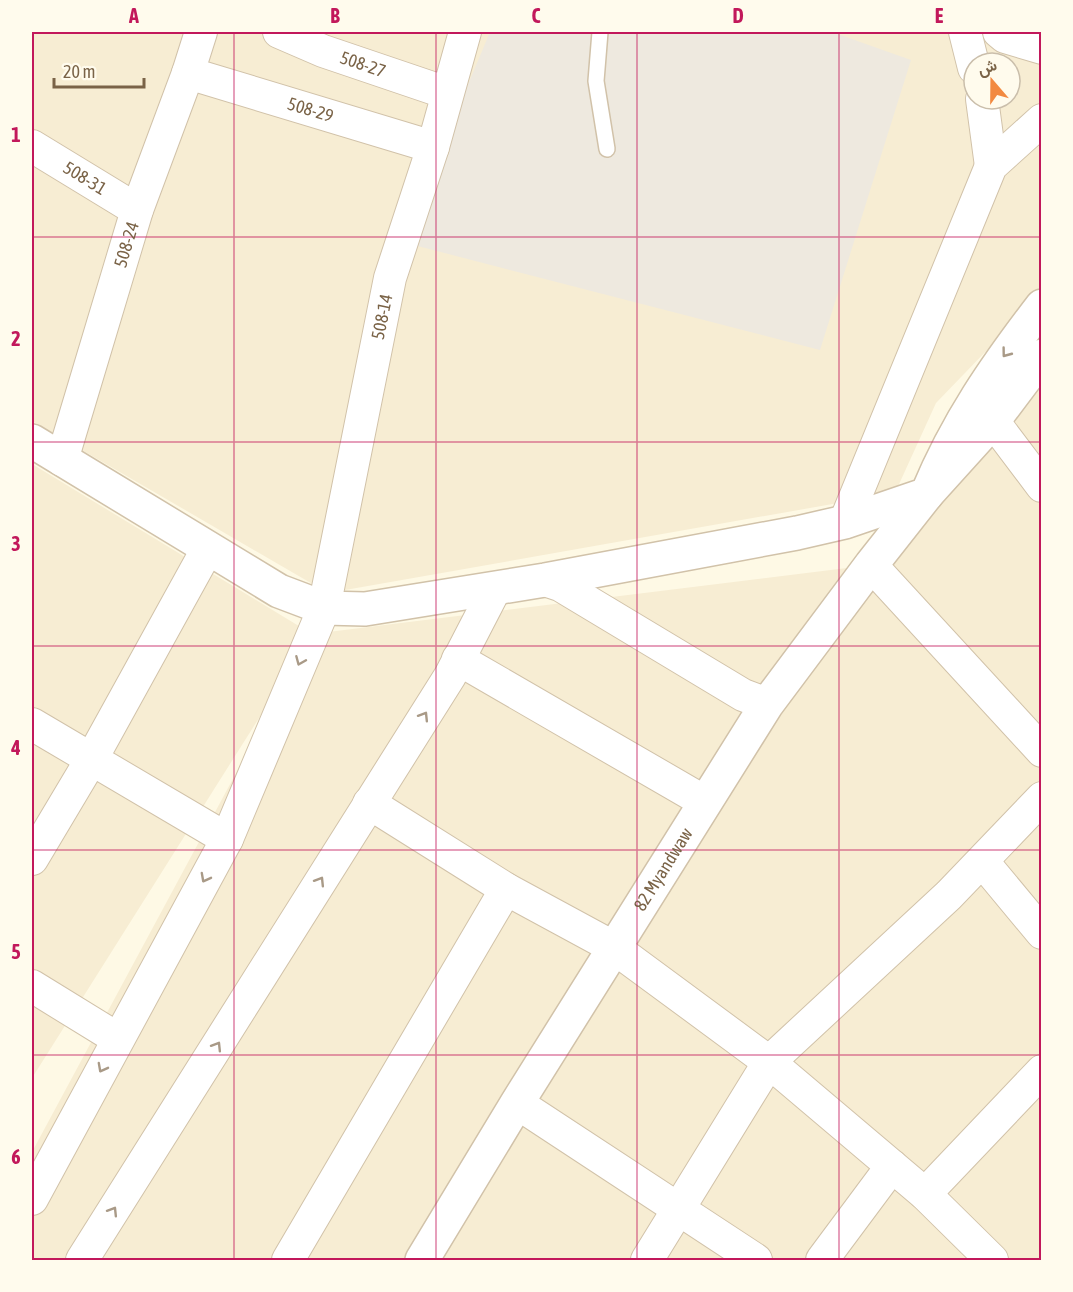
<svg xmlns="http://www.w3.org/2000/svg" width="1073" height="1292" viewBox="0 0 1073 1292" font-family="'Asap Condensed',Vazirmatn,sans-serif">
  <style>
    .residential { fill: #f7edd3; fill-rule: evenodd }
    .industrial { fill: #eee9df }
    .lines { fill: none; stroke-linecap: round; stroke-linejoin: round }
    .service-casing { stroke: #d1c2a9; stroke-width: 18 }
    .minor-casing { stroke: #d1c2a9; stroke-width: 34 }
    .tertiary-casing { stroke: #d1c2a9; stroke-width: 36 }
    .service { stroke: #fff; stroke-width: 15 }
    .minor { stroke: #fff; stroke-width: 32 }
    .tertiary { stroke: #fff; stroke-width: 33 }
    .oneway { stroke: #a99a87 }
    .grid { fill: none; stroke: #c2185b; stroke-width: 1.5; stroke-opacity: 0.55 }
    .labels { text-anchor: middle; stroke-width: 4.5; stroke-linejoin: round; paint-order: stroke }
    .street-label { font-size: 18px; fill: #7a6347; stroke: #fffbed }
    .neatline { fill: none; stroke: #c2185b; stroke-width: 2 }
    .grid-label { font-size: 20px; text-anchor: middle; font-weight: bold; fill: #c2185b }
  </style>
  <rect width="100%" height="100%" fill="#fef9e5"/>
  <path class="residential" d="M32 32H1041V294L936 403 895 493 328 593 32 421ZM974 63H1010V99H974Z
    M1041 313V1260H32V1152L305 645 32 1078V464L312 634 871 565Z"/>
  <path class="industrial" d="M490 32H832L911 60 820 350 402 242Z"/>
  <g class="lines">
    <g class="service-casing">
      <path id="service" d="M600 32 596 81 607 149"/>
    </g>
    <g class="minor-casing">
      <g id="minor">
        <path id="s1" d="M279 32 323 51 447 93"/>
        <path d="M965 32 974 68"/>
        <path d="M999 32 1005 37 1042 48"/>
        <path id="s2" d="M188 73 433 147"/>
        <path d="M982 99 991 166"/>
        <path id="s3" d="M32 146 137 210"/>
        <path d="M993 421 1042 486"/>
        <path id="s4" d="M62 460 137 210 188 73 201 32"/>
        <path d="M845 522 991 166 1042 120"/>
        <path d="M871 565 1042 751"/>
        <path d="M545 580 560 585 743 695 767 704"/>
        <path d="M458 659 705 802"/>
        <path d="M32 724 227 839"/>
        <path d="M369 803 506 889 613 947 769 1062 925 1194 992 1260"/>
        <path d="M32 859 91 760 208 548"/>
        <path d="M983 862 1042 933"/>
        <path d="M32 986 118 1039"/>
        <path d="M517 1103 756 1260"/>
        <path d="M925 1194 1042 1071"/>
        <path id="s5" d="M32 1199 227 839 324 608 390 278 433 147 465 32"/>
        <path d="M82 1260 450 676 495 589"/>
        <path d="M288 1260 506 889"/>
        <path d="M647 1260 769 1062 949 895 1042 798"/>
        <path d="M822 1260 892 1166"/>
      </g>
    </g>
    <g class="tertiary-casing">
      <g id="tertiary">
        <path d="M32 441 279 591 324 608 365 609 545 580 797 533 845 522 927 494C957 422 995 367 1042 306"/>
        <path id="s6" d="M422 1260 517 1103 767 704 871 565 927 494 993 421 1042 356"/>
      </g>
    </g>
    <use href="#service" class="service"/>
    <use href="#minor" class="minor"/>
    <use href="#tertiary" class="tertiary"/>
  </g>
  <defs><path id="oneway-chevron" d="M-2-3.5L2.5 0L-2 3.5" fill="none" stroke-width="1.6" stroke-linecap="round" stroke-linejoin="round" transform="scale(1.5)"/></defs>
  <g class="oneway">
    <use href="#oneway-chevron" transform="translate(1006 353) rotate(127)"/>
    <use href="#oneway-chevron" transform="translate(300 661) rotate(113)"/>
    <use href="#oneway-chevron" transform="translate(424 716) rotate(-58)"/>
    <use href="#oneway-chevron" transform="translate(205 878) rotate(118)"/>
    <use href="#oneway-chevron" transform="translate(320 881) rotate(-58)"/>
    <use href="#oneway-chevron" transform="translate(217 1046) rotate(-58)"/>
    <use href="#oneway-chevron" transform="translate(102 1068) rotate(118)"/>
    <use href="#oneway-chevron" transform="translate(113 1211) rotate(-58)"/>
  </g>
  <path class="grid" d="M234 32V1260M436 32V1260M637 32V1260M839 32V1260M32 237H1042M32 442H1042M32 646H1042M32 850H1042M32 1055H1042"/>
  <g class="labels">
    <g class="street-label">
      <text dy="6" stroke="none"><textPath href="#s1" startOffset="90">508-27</textPath></text>
      <text dy="6" stroke="none"><textPath href="#s2" startOffset="128">508-29</textPath></text>
      <text dy="6" stroke="none"><textPath href="#s3" startOffset="62">508-31</textPath></text>
      <text dy="6" stroke="none"><textPath href="#s4" startOffset="225">508-24</textPath></text>
      <text dy="6" stroke="none"><textPath href="#s5" startOffset="957">508-14</textPath></text>
      <text dy="6" stroke="none"><textPath href="#s6" startOffset="459">82 Myandwaw</textPath></text>
    </g>
  </g>
  <rect width="1073" height="1292" fill="none" stroke="#fffbed" stroke-width="66"/>
  <g transform="translate(992 81) rotate(340)"><circle r="28" fill="#fffbed" stroke="#cabeab" stroke-width="1.5"/>
  <path d="M0-4.5L10 22L0 15L-10 22Z" fill="#f28940"/>
  <text y="-9" font-size="16" font-weight="bold" text-anchor="middle" fill="#7a6347">ش</text>
  </g>
  <path d="M54 78v9h90v-9" fill="none" stroke="#7a6347" stroke-width="3"/>
  <text x="63" y="78" font-size="18" fill="#7a6347" stroke="#fffbed" stroke-width="4.5" paint-order="stroke">20 m</text>
  <rect x="33" y="33" width="1007" height="1226" class="neatline"/>
  <g class="grid-label">
    <text x="134" y="23">A</text>
    <text x="335" y="23">B</text>
    <text x="536" y="23">C</text>
    <text x="738" y="23">D</text>
    <text x="939" y="23">E</text>
    <text x="16" y="142">1</text>
    <text x="16" y="346">2</text>
    <text x="16" y="551">3</text>
    <text x="16" y="755">4</text>
    <text x="16" y="959">5</text>
    <text x="16" y="1164">6</text>
  </g>
</svg>
